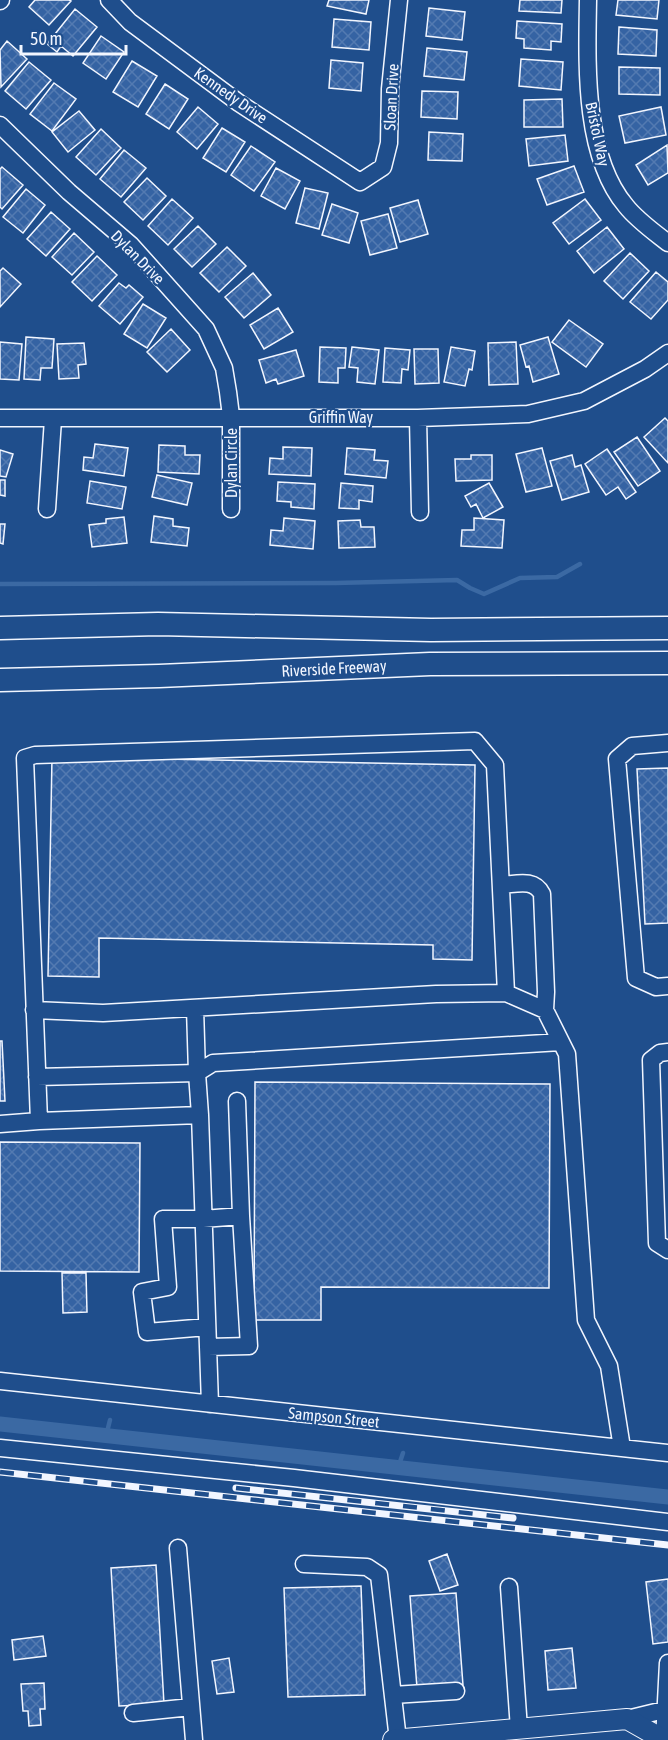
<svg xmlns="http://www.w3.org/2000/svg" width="668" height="1740" viewBox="0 0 668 1740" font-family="'Asap Condensed',sans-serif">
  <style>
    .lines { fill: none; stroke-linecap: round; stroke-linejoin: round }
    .stream { stroke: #3b69a3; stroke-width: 4.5 }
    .canal { stroke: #3b69a3; stroke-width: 15 }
    .building { fill: url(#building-cross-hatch); stroke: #f2f6ff; stroke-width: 1.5 }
    .minor-casing { stroke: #f2f6ff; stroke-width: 19 }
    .major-casing { stroke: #f2f6ff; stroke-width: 22 }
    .highway-casing { stroke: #f2f6ff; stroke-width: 25 }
    .minor { stroke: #1f4e8c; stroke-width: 16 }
    .major { stroke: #1f4e8c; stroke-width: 20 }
    .highway { stroke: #1f4e8c; stroke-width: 22 }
    .rail-casing { stroke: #f2f6ff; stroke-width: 7 }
    .rail { stroke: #1f4e8c; stroke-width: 4.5; stroke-dasharray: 14; stroke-linecap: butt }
    .labels { text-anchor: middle; stroke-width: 4.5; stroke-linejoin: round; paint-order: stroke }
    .street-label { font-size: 16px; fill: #f2f6ff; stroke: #1f4e8c }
  </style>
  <defs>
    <pattern id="building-cross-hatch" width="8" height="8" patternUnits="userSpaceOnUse" patternTransform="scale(1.5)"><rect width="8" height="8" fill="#3563a3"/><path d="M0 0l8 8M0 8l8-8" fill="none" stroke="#537ab1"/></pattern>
  </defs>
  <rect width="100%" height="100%" fill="#1f4e8c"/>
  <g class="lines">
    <path class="stream" d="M0 584 336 583 457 580 470 588 484 594 520 578 557 577 580 564
      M106 1436 110 1420
      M398 1468 403 1453"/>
    <path class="canal" d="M0 1424 668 1497"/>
  </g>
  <path class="building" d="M35 0H69L71 1 49 25 29 7Z
    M329 0H369L366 14 327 6Z
    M520 0H562L561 13 519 11Z
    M618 0H659L657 19 616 15Z
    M429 8 465 12 462 40 426 36Z
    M75 9 97 27 73 56 61 46 57 52 47 44Z
    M334 19 371 22 369 50 332 47Z
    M517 21 562 24 561 42 551 41V50L524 48V39L516 38Z
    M619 27 657 30 656 56 618 54Z
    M101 36 124 52 106 79 83 63Z
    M7 41 27 59 1 87 0 50Z
    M427 48 467 52 464 80 424 76Z
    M521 59 563 62 561 90 519 86Z
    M331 60 363 63 361 91 329 88Z
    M132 61 157 76 138 107 113 92Z
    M29 62 51 80 26 109 5 91Z
    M619 67 660 68V95L619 94Z
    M54 83 76 99 52 131 30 114Z
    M165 84 188 99 169 129 146 114Z
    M422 91 458 92 457 119 421 117Z
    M562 99 563 127H524V100Z
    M198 107 218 124 197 149 177 132Z
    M661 107 666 135 625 143 619 116Z
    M79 111 95 130 68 152 52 132Z
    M222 128 245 142 226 172 203 158Z
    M101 129 121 148 96 175 76 157Z
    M429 132 463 134 462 161 428 160Z
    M565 135 568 161 529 166 526 139Z
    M667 145 668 173 648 185 636 165Z
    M251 146 275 162 254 191 231 175Z
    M124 150 146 168 121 197 100 179Z
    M574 166 584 192 547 205 537 179Z
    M2 167 23 185 2 209 0 207V169Z
    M276 168 300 181 285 209 261 196Z
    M147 178 166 196 143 220 124 202Z
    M305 188 328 193 319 229 296 223Z
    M26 189 45 205 23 233 3 217Z
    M172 199 193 218 168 245 148 226Z
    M585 199 601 220 569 244 553 223Z
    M418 200 428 234 400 242 390 208Z
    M332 204 358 213 349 243 322 235Z
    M51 212 70 229 46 256 27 239Z
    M388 214 397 248 370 255 361 221Z
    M198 226 216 244 192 267 174 249Z
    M607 227 624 249 594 273 577 251Z
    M74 233 94 252 72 275 52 257Z
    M227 247 246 266 219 292 200 273Z
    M630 253 649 271 623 299 604 281Z
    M97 256 117 275 92 301 72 282Z
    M3 268 21 284 0 307V271Z
    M656 272 668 282V300L651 319 630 302Z
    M253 273 271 295 244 318 225 297Z
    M119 283 126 288 129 285 143 297 120 324 99 306Z
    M143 304 166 318 147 348 124 334Z
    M278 308 293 332 264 349 250 325Z
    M569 320 603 344 586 367 552 342Z
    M171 329 190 350 167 372 147 352Z
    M26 337 54 339 52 368H41L40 380 24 379Z
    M548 337 559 374 533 382 529 366 526 367 520 345Z
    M0 342 22 344 19 380 0 379Z
    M516 342 518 384 489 385 488 343Z
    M84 343 86 364 78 365 79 378 59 379 57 344Z
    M320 347 346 348 345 368H338V383L319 382Z
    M352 347 379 350 375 384 357 382 358 368 349 367Z
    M451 347 475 351 472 370 469 369 465 386 444 382Z
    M385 348 410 350 408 370 402 369 401 383 383 382Z
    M414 349H438L439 383 415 384Z
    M296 350 304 376 278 384 276 379 266 383 259 360Z
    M665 418 668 421V463L644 437Z
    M637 437 660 471 638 486 614 452Z
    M95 444 128 448 124 476 83 470 84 457 93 458Z
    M159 445 185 446V455H200L199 474 158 472Z
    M283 447 312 448 311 476 269 474 270 458 283 459Z
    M347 448 375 450 374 460 388 461 386 478 345 474Z
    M542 448 552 486 526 492 516 454Z
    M607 449 636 492 626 499 618 487 606 495 585 464Z
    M0 450 13 454 6 477 0 476Z
    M471 455H492V480L456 481 455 459H471Z
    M572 455 575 467 581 465 589 492 562 500 550 461Z
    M157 475 192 483 187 505 152 497Z
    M0 480H5V496L0 495Z
    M90 481 126 487 122 509 87 503Z
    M278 482 315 484 314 509 291 507V502L277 501Z
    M341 483 373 486 372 502 359 500V509L339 508Z
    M489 483 503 507 483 518 476 504 471 507 465 496Z
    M154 516 173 519V526L189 528 187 546 151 542Z
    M124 517 127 543 92 547 89 525 106 523V519Z
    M284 518 315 521 313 549 270 545 271 530 283 531Z
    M474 518 504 520 502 548 461 546 462 530H474Z
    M360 520 361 527H374L375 547 339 548 338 521Z
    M0 524H5L3 544 0 543Z
    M52 757 475 765 472 960 433 959V945L99 938V977L48 976Z
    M668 768V923L645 924 637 769Z
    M0 1041H2L5 1101H0Z
    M255 1082 550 1084 549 1288 321 1287V1320H254Z
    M0 1142 140 1143 139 1272 0 1271Z
    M62 1273H86L87 1312 63 1313Z
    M447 1554 458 1585 440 1591 429 1561Z
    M156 1565 164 1704 119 1706 111 1568Z
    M668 1579V1642L653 1644 646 1582Z
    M361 1586 365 1695 288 1697 284 1588Z
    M456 1593 463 1685 417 1688 410 1596Z
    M43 1636 46 1656 14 1660 12 1640Z
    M572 1648 576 1688 548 1690 545 1651Z
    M229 1658 234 1692 217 1694 212 1661Z
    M44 1683 45 1709H40L41 1725 29 1726 28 1711H23L21 1684Z"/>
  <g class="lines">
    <g class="minor-casing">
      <path id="minor" d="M109 0 130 22 239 103 360 182 383 167 389 143 390 89 399 0
        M588 0C587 63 583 155 626 206 637 220 654 232 668 243
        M0 1 1 0
        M0 125 69 192 131 245 206 329 224 368 228 392 231 416V509
        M0 418H418L528 414 584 401 645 369 668 353
        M418 418 420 512
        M47 509 53 419
        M668 743 632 746 617 759 636 978 656 987 668 986
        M501 885C517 884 534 878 542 894L546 992 545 1010
        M34 1010 103 1013 436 994 506 993
        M668 1052 660 1053 651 1060 657 1243 668 1250
        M37 1077 197 1073 195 1008
        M237 1101 241 1216
        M200 1115 210 1404
        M39 1121 200 1115 197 1073 213 1063 561 1042
        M0 1124 39 1121 25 758 35 755 475 741 495 765 506 993 545 1010 567 1054 586 1320 609 1366 622 1448
        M207 1327 147 1332 142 1292 168 1287 163 1219H203L241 1216 249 1346 208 1347
        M0 1381 668 1453
        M0 1448 294 1478 668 1522
        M178 1548 194 1740
        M304 1564 367 1567 379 1575 398 1740
        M509 1587 519 1729
        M393 1695 456 1691
        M133 1713 191 1707
        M627 1719 668 1709
        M664 1740 668 1663"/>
    </g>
    <g class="major-casing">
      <path id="major" d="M393 1740 627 1719 664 1740"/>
    </g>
    <g class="highway-casing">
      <path id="highway" d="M0 628 158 624 431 630 668 628
        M0 680 159 676 430 664 668 663"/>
    </g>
    <use href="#minor" class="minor"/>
    <use href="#major" class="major"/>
    <use href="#highway" class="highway"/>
    <g class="rail-casing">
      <path id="rail" d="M0 1472 668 1545
        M236 1488 513 1518"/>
    </g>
    <use href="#rail" class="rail"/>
  </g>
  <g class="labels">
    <g class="street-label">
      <text transform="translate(231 95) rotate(35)" y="6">Kennedy Drive</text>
      <text transform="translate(391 97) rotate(-87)" y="6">Sloan Drive</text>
      <text transform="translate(598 134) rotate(78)" y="6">Bristol Way</text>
      <text transform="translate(138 257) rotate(45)" y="6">Dylan Drive</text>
      <text x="341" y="423">Griffin Way</text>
      <text transform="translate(231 463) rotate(-90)" y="6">Dylan Circle</text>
      <text transform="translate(334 668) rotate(-3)" y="6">Riverside Freeway</text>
      <text transform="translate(334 1417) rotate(6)" y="6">Sampson Street</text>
    </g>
  </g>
  <path d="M21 45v9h105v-9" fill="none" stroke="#f2f6ff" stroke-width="3"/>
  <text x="30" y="45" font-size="18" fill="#f2f6ff" stroke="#1f4e8c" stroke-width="4.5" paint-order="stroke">50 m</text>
</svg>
